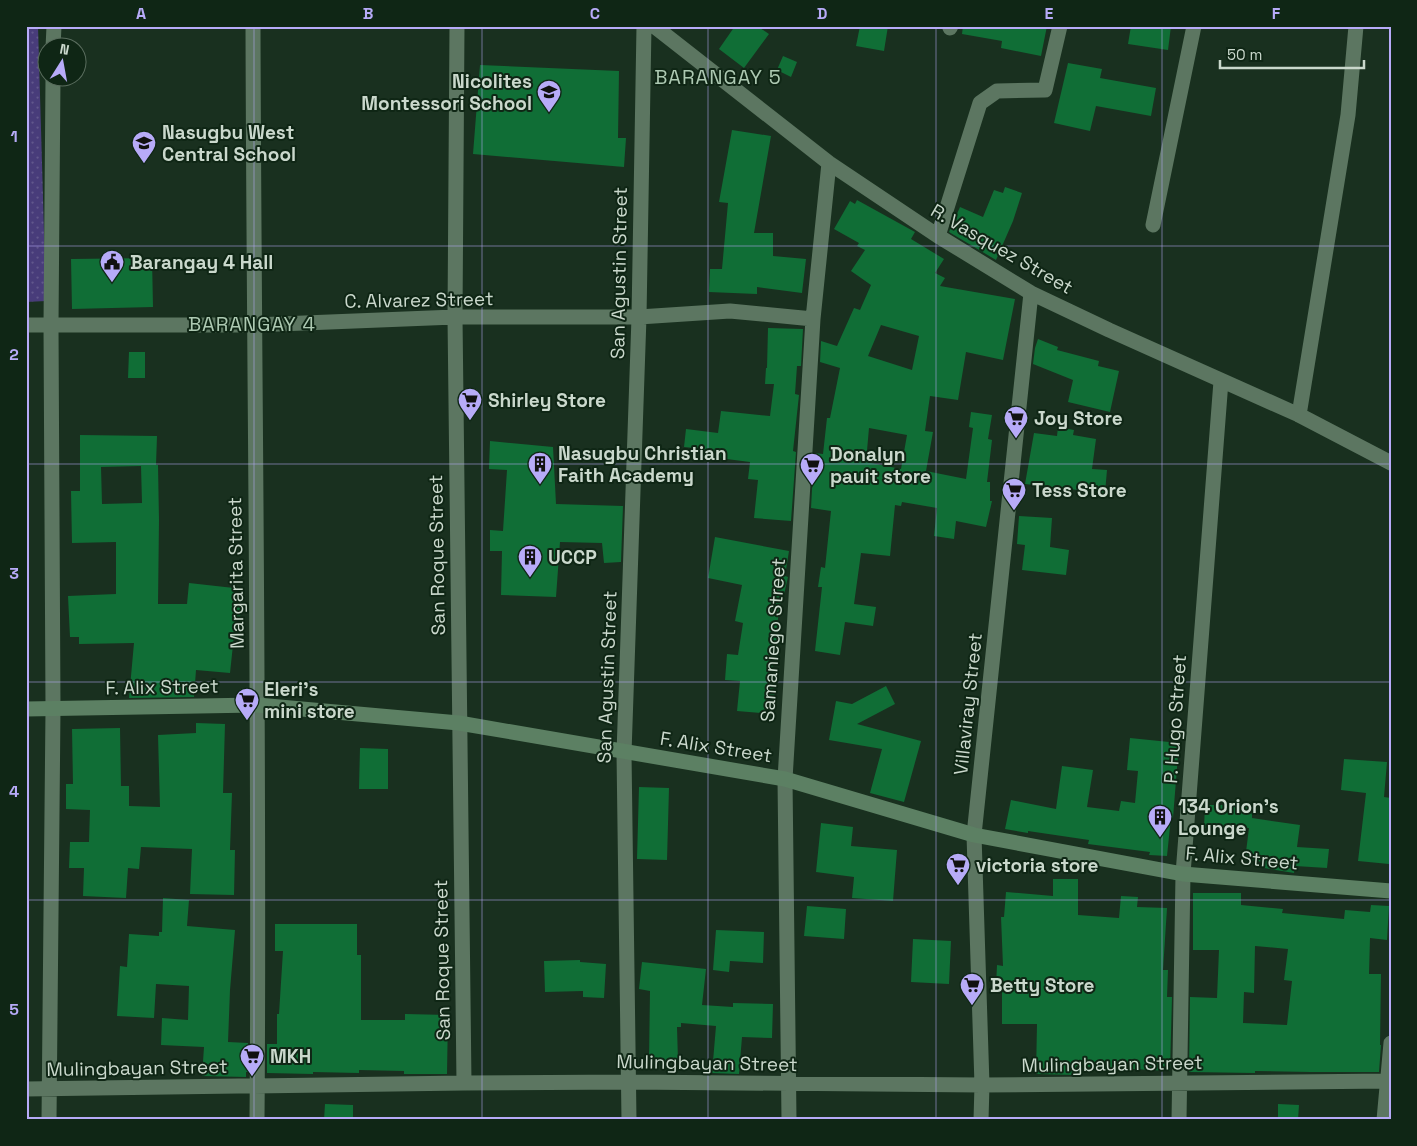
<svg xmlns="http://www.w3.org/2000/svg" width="1417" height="1146" font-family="'Space Grotesk',sans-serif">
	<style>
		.grass { fill: url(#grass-dots) }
		.building { fill: #106e36; fill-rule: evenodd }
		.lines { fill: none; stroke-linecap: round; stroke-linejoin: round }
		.street { stroke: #5c7661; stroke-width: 15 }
		.secondary { stroke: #5c8063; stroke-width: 15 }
		.grid { fill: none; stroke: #b7abf8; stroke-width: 1; stroke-opacity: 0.55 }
		.labels { text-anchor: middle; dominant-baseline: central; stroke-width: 4; stroke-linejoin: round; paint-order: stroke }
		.poi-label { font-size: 19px; font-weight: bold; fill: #cad8cc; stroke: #0f2615; text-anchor: start }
		.street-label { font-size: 19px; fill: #cad8cc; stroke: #0f2615 }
		.neighbourhood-label { font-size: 20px; letter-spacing: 1px; fill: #adc9b2; stroke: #0f2615 }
		.neatline { fill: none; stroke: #b7abf8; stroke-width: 2 }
		.grid-label { font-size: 16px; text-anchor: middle; font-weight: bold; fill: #b7abf8 }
	</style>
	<defs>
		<pattern id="grass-dots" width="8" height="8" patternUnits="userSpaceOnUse" patternTransform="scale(1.25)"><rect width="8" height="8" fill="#483c7a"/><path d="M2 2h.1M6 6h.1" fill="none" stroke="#61578c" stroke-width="1.8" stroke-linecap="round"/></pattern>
	</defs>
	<rect width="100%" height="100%" fill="#19301f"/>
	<!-- grass -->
	<path class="grass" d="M26,26H38L46,301L26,302Z"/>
	<!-- building -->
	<path class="building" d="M735,26H757L769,34L744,68L719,49Z
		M860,26H888L884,51L856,46Z
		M963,26H1047L1041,56L1001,48L1002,41L962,34Z
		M1131,26H1171L1168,50L1128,44Z
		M783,56L797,62L791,77L777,70Z
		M1068,63L1102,69L1100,78L1156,88L1151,116L1096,106L1090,131L1054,123Z
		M480,65L619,71L618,138H626L624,167L473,154Z
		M732,130L771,136L754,233H773V256L806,259L802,293L757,287V294L709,292L710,269H722L728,203L719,202Z
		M1005,187L1022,193L1013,221L996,260L949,232L960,207L983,217L994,190L1003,193Z
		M857,200L915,232L911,239L944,259L935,273L945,278L940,286L1015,299L1003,360L966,352L958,400L930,396L925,431L933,432L926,471L966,479L973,428L969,427L971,412L992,415L988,439L992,440L987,482H990V501H992L986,527L956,521L954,539L934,536L937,508L902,502L901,506L895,505L890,556L861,553L854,604L876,607L873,626L845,622L840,655L815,651L822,587H818L821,567L825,568L831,511L811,508L814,453L823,454L827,418H830L840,368L820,362L821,341L837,346L854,308L860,310L871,285L851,271L865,250L857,246L859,243L834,229L850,201L855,204ZM881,325L919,336L912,370L868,356ZM869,428L907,435L901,469L866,462Z
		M152,258L153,307L72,309L71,259Z
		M768,328L803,329L801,366H797L795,394L799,395L793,451L796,452L791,521L754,518L758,480L748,479L750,462L703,456L704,449L684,447L686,429L718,433L721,411L770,416L774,384H765L766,368H767Z
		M1038,339L1058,347L1057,350L1099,361L1098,366L1119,371L1110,412L1068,402L1073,380L1033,364L1035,348Z
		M129,352H145V378H128Z
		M1058,427L1074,430L1073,435L1096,439L1092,469L1107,470L1105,493L1025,484L1034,433L1057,436Z
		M80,435L157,436L156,465H158L159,520L158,604H187L189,583L243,589L240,618L236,617L230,673L196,670L194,697L129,698L134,643L79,644V637H70L68,596L116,594V542L72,543L71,491H80ZM141,466L142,503L102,504L101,467Z
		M490,441L553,447L556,504L623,506L621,562L604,563L602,543L560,542L556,597L501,595L502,551H490V530L503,531L507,470L489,469Z
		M1019,516L1052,518L1050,547L1069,550L1066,575L1022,570L1025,545L1017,544Z
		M715,537L789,551L785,576L788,577L783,599H781L776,632H779L776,656H773L771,688L775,689L773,714L737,711L740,681L725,680L727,654L738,655L743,623L735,621L742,585L708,578Z
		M886,686L895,704L857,724L921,741L904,802L870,793L882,749L829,740L836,701L852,704Z
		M196,723L225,724L223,793H232L230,850H235L234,895L190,894L192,849L141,847L139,869L128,868L126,898L83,896L84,868H69L70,842H89L90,810L66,809V784H73L72,729L120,728L121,786H129V806L160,807L158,735L196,733Z
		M1130,738L1179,743L1173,818L1171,817L1167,856L1149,855L1150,852L1088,844L1089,840L1028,831V833L1005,829L1011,800L1056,809L1062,766L1093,770L1087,807L1119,811L1121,801L1135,803L1138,771L1127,770Z
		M360,748L388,749V789H359Z
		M1344,759L1387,762L1384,797L1391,798L1389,864L1358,861L1366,793L1341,790Z
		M639,787L669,788L667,860L637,859Z
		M1205,805H1252V818L1300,825L1297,847L1329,849L1327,868L1295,866L1294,873L1264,868L1265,862L1245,860L1249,828H1204Z
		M821,823L853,827L851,846L897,850L893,901L852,898L854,877L816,872Z
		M1053,879H1078V915L1119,918L1121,896L1138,897L1137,907L1167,908L1163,970H1168L1167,997H1172L1170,1071L1076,1066V1075L1036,1074L1037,1024H1002V987H996L997,965L1003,966L1001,917H1004L1006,892L1053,896Z
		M1193,893H1241V905L1283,909L1282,913L1344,919L1345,910L1370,912L1371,905L1389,906L1387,940L1370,938L1369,974H1381L1380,1045H1381L1379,1072H1311L1255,1071V1073L1189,1072L1190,997L1217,998L1219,950H1193ZM1255,946L1288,949L1284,980L1292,981L1287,1025L1243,1023L1244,992L1254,993Z
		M163,898L189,900L187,926L235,930L230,990L228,1042L248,1043V1072H246V1077L202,1076L204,1047L161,1045L162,1018L188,1020L189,986L156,984L154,1018L117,1016L120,966L127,967L129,934L159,936V932H162Z
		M807,906L846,909L844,939L804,936Z
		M275,924H357V955H361V1020H405V1014L448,1015L447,1074H404V1071L359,1070V1073L313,1072V1074L267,1073V1044H277V1014H279L283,951H275Z
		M716,930L764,932L763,963L730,961L729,972L713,970Z
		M913,939L951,941L949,984L911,982Z
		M580,960V962L606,964L604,998L583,997V991L545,992L544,961Z
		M642,962L706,969L702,1005L733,1007V1003L773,1004L772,1038L742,1037L739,1074L712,1073L716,1026L681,1023V1027H677L678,1061H649L650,991L639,989Z
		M325,1104L353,1105V1120H324Z
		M1278,1104L1299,1105L1298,1120H1278Z"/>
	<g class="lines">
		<!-- street -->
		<path class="street" d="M253,26C254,391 260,755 257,1120
			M457,26L455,317L464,1083
			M654,26L829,163L938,236L1031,293L1109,330L1299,415L1391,463
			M950,28L951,26
			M53,48L54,26
			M1153,225L1194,26
			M938,236L980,103L997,91L1045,90L1060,26
			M26,325H253L455,317H639L730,311L813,319
			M1299,415L1348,115L1356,26
			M26,1089L464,1083L630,1082L982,1085L1388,1081
			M49,1120L53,709L51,325L53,78
			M629,1120L624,753L639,317L644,26
			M789,1120L785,779L813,319L829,163
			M981,1120L982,1085L974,835L1031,293
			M1179,1120L1183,874L1221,381
			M1384,1120L1391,1043"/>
		<!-- secondary -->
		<path class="secondary" d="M26,709L257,705L459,723L785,779L974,835L1183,874L1391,891"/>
	</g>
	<!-- grid -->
	<path class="grid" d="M254,26V1120M482,26V1120M708,26V1120M936,26V1120M1162,26V1120M26,246H1391M26,464H1391M26,682H1391M26,900H1391"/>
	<!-- icons -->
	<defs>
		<symbol id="school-pin" viewBox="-11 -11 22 30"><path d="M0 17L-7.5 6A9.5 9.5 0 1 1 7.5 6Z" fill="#b7abf8" stroke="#0f2615"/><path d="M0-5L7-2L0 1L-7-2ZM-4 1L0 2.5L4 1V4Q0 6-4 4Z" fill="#111"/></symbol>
		<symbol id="civic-pin" viewBox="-11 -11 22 30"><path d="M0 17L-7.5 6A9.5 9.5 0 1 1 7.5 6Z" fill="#b7abf8" stroke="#0f2615"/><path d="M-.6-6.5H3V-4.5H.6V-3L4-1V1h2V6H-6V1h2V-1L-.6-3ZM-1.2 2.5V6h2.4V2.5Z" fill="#111"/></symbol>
		<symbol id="supermarket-pin" viewBox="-11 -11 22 30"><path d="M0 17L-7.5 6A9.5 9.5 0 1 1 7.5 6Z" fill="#b7abf8" stroke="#0f2615"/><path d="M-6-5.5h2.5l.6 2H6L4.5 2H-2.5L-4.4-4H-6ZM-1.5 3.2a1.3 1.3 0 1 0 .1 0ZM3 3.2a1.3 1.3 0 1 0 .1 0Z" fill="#111"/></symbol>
		<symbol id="building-pin" viewBox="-11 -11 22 30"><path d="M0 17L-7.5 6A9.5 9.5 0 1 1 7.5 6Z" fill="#b7abf8" stroke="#0f2615"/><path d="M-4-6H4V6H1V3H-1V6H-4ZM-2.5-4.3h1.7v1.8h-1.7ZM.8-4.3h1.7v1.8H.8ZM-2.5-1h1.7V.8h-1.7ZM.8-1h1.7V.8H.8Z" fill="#111"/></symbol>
	</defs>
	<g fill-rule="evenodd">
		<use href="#school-pin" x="535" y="78" width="28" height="38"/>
		<use href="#school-pin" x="130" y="129" width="28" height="38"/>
		<use href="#civic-pin" x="98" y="248" width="28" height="38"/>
		<use href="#supermarket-pin" x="456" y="386" width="28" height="38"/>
		<use href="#supermarket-pin" x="1002" y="404" width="28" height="38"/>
		<use href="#building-pin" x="526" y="450" width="28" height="38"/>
		<use href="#supermarket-pin" x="798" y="451" width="28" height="38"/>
		<use href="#supermarket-pin" x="1000" y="476" width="28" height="38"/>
		<use href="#building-pin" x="516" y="543" width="28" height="38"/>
		<use href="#supermarket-pin" x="233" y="686" width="28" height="38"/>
		<use href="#building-pin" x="1146" y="803" width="28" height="38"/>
		<use href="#supermarket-pin" x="944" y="851" width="28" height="38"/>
		<use href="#supermarket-pin" x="958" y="971" width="28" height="38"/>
		<use href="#supermarket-pin" x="238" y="1042" width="28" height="38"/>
	</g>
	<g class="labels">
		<!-- poi labels -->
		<g class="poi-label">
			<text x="532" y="81" text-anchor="end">Nicolites<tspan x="532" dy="22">Montessori School</tspan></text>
			<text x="162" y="132">Nasugbu West<tspan x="162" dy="22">Central School</tspan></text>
			<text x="130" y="262">Barangay 4 Hall</text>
			<text x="488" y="400">Shirley Store</text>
			<text x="1034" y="418">Joy Store</text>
			<text x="558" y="453">Nasugbu Christian<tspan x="558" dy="22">Faith Academy</tspan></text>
			<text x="830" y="454">Donalyn<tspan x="830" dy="22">pauit store</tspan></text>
			<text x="1032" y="490">Tess Store</text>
			<text x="548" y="557">UCCP</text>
			<text x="264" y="689">Eleri's<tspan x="264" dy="22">mini store</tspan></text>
			<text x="1178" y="806">134 Orion's<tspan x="1178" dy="22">Lounge</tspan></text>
			<text x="976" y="865">victoria store</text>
			<text x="990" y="985">Betty Store</text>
			<text x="270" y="1056">MKH</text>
		</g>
		<!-- street labels -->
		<g class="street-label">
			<text transform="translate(1002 249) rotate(30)">R. Vasquez Street</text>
			<text transform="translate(619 273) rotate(-89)">San Agustin Street</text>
			<text transform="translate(419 300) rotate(-1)">C. Alvarez Street</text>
			<text transform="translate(437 555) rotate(-91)">San Roque Street</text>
			<text transform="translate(236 573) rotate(-91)">Margarita Street</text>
			<text transform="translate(773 640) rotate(-86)">Samaniego Street</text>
			<text transform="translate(607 677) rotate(-88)">San Agustin Street</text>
			<text transform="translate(162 687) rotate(-1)">F. Alix Street</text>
			<text transform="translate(968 704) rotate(-84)">Villaviray Street</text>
			<text transform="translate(1175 719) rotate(-86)">P. Hugo Street</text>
			<text transform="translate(716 747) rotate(9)">F. Alix Street</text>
			<text transform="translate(1242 858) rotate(5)">F. Alix Street</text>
			<text transform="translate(442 960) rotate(-91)">San Roque Street</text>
			<text transform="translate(707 1063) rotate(1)">Mulingbayan Street</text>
			<text transform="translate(1112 1064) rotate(-1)">Mulingbayan Street</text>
			<text transform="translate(137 1068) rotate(-1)">Mulingbayan Street</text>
		</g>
		<!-- neighbourhood labels -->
		<g class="neighbourhood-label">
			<text x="718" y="77">BARANGAY 5</text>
			<text x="252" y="324">BARANGAY 4</text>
		</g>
	</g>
	<!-- border -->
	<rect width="1417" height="1146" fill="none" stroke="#0f2615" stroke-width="55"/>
	<!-- north arrow -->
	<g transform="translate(62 62) rotate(11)"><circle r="24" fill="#0f2615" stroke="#5a6d5e"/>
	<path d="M0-4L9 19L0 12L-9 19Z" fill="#b7abf8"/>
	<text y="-8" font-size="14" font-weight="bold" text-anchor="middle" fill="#cad8cc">N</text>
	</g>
	<!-- scale -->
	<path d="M1220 60v8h144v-8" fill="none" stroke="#cad8cc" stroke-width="2.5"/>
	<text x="1227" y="60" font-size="15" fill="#cad8cc" stroke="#0f2615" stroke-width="4" paint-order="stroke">50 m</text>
	<rect x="28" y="28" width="1362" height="1090" class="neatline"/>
	<g class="grid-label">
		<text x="141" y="19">A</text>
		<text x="368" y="19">B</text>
		<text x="595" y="19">C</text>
		<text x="822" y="19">D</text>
		<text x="1049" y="19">E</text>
		<text x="1276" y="19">F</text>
		<text x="14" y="142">1</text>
		<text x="14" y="360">2</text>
		<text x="14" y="579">3</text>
		<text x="14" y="797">4</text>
		<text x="14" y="1015">5</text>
	</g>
</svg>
